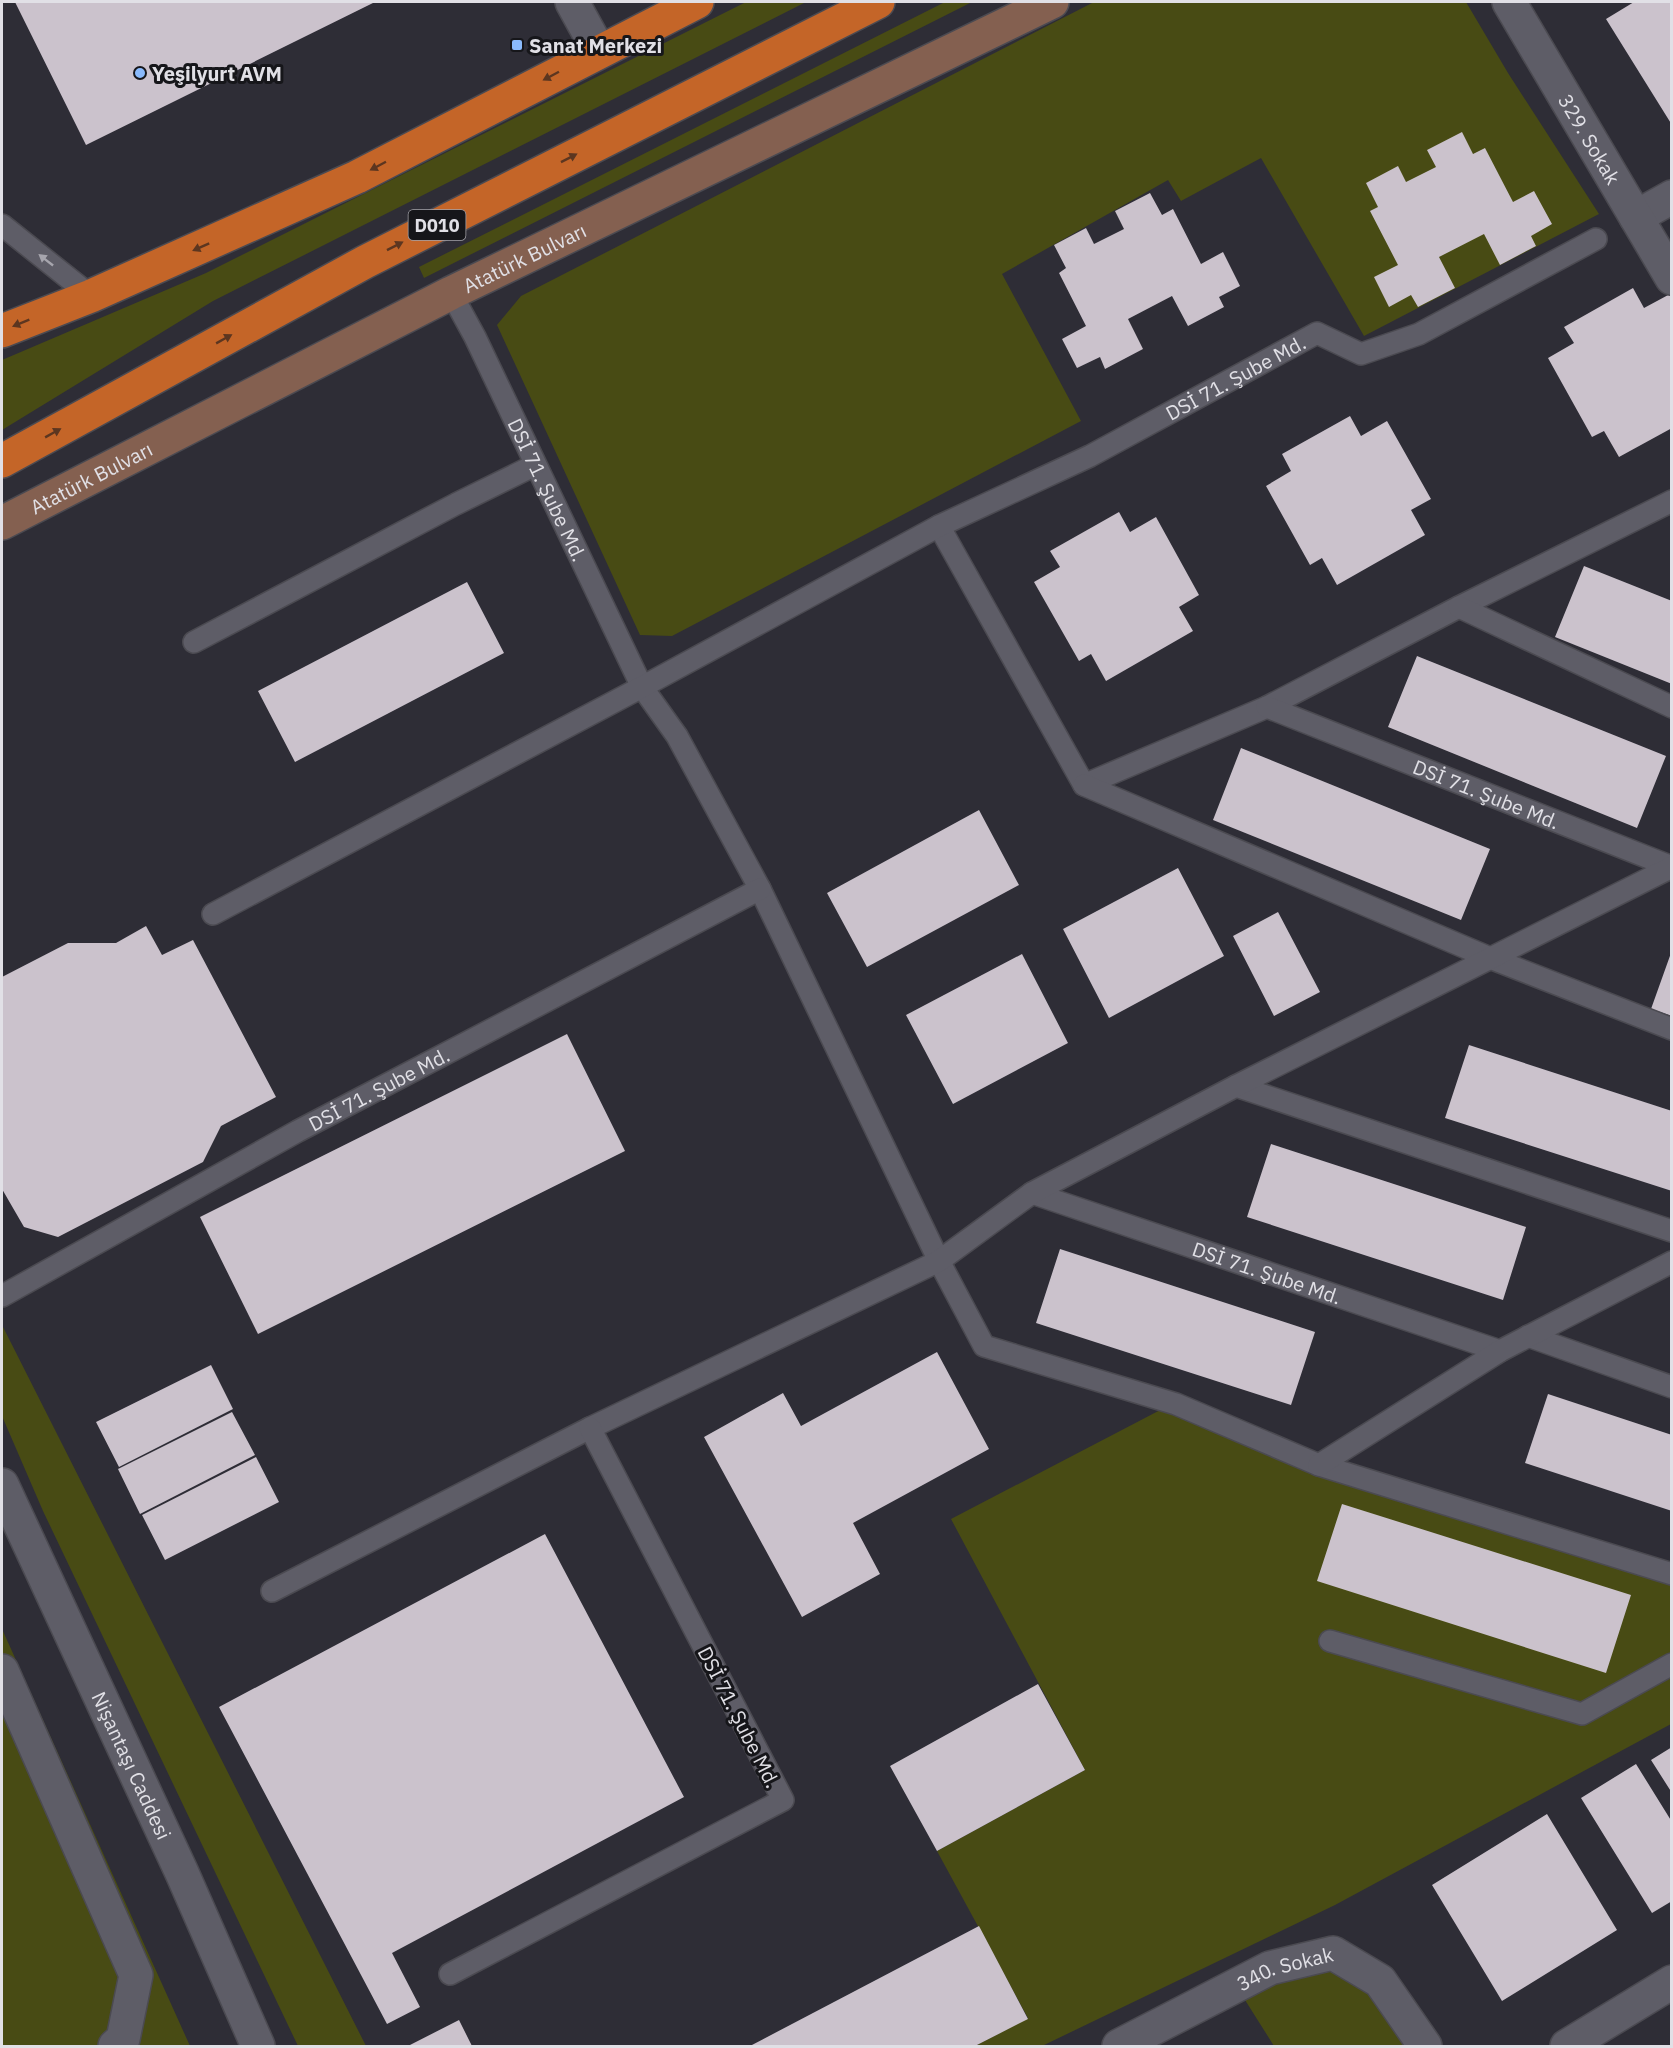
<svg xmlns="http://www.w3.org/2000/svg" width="1673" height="2048" font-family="'IBM Plex Sans',sans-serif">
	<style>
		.green { fill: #484b14 }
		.building { fill: #cbc2cc }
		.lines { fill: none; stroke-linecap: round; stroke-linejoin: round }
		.service-casing { stroke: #4b4a51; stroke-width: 24 }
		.minor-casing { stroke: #4b4a51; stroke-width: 36 }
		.tertiary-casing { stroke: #4b4a51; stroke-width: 36 }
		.secondary-casing { stroke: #4b4a51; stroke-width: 36 }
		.trunk-casing { stroke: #4b4a51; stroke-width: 36 }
		.service { stroke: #5e5d67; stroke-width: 21 }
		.minor { stroke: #5e5d67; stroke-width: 33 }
		.tertiary { stroke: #5e5d67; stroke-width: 33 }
		.secondary { stroke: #846050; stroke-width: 33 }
		.trunk { stroke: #c46528; stroke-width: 33 }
		.oneway { fill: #5c3620 }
		.oneway2 { fill: #a6a5ad }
		.poi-dot { fill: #8abafc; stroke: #16161a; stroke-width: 2 }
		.labels { text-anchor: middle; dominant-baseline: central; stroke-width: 6; stroke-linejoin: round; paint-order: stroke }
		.shield { fill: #16161a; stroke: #a4a3a9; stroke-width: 1.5 }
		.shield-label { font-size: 18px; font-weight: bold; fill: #e1e0e6 }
		.poi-label { font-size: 20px; font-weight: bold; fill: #e1e0e6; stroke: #16161a; text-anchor: start }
		.street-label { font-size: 20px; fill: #e1e0e6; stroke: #16161a }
	</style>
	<rect width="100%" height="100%" fill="#2e2d36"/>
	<!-- green -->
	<path class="green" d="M746,2H806L213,301L2,430V360L206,273Z
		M945,2H972L424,278L419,267Z
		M1094,2H1466L1508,73L1599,214L1364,336L1261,158L1181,201L1168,180L1002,274L1081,421L672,636L640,635L497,325L521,296Z
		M2,1325L366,2046H298L43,1511L2,1416Z
		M1166,1407L1671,1572V1724L1335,1905L1042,2046H975L1028,2018L937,1851L1085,1770L951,1519Z
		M2,1629L190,2046H2Z
		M1322,1961L1351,1968L1406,2046H1274L1245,2000Z"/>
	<!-- building -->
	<path class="building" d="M15,2H375L86,145Z
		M1634,2H1672V125L1606,19Z
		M1462,132L1473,154L1485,148L1513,202L1534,191L1552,224L1531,236L1536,246L1500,265L1484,234L1439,257L1455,288L1418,307L1411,295L1389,307L1374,277L1398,265L1370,211L1378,207L1366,183L1398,166L1406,182L1436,167L1427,150Z
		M1150,193L1162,215L1173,209L1201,264L1223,252L1240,286L1219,297L1224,307L1188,326L1172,296L1128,319L1143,349L1105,369L1100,357L1077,368L1062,339L1086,326L1059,273L1066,268L1054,245L1086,228L1094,244L1124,229L1115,211Z
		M1633,288L1644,308L1670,294L1672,297V428L1619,457L1604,431L1592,437L1548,358L1574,343L1564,327Z
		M1350,416L1361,436L1387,421L1431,499L1411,510L1425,535L1337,585L1322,558L1310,565L1266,486L1291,471L1282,454Z
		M1119,512L1130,532L1156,517L1199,595L1179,607L1193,631L1106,681L1091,654L1079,661L1034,582L1060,567L1050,551Z
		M1584,566L1672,601V684L1555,637Z
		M467,582L504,653L295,762L258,691Z
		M1417,656L1666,756L1637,828L1388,727Z
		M1241,748L1490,849L1461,920L1213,820Z
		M979,810L1019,885L867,967L827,893Z
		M1178,868L1224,956L1109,1018L1063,929Z
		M1278,912L1320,992L1274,1016L1233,936Z
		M146,926L162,955L193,940L276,1097L221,1126L203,1162L58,1237L24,1227L2,1189V977L68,943H116Z
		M1671,953H1672V1016L1651,1009Z
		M1022,954L1068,1043L953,1104L906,1015Z
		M567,1034L625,1151L258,1334L200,1217Z
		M1469,1045L1672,1111V1191L1445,1118Z
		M1271,1144L1526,1227L1503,1300L1247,1217Z
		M1060,1249L1315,1332L1291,1405L1036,1323Z
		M937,1352L989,1449L853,1523L880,1574L802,1617L704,1437L783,1393L801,1426Z
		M211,1365L233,1409L119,1467L96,1422Z
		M1548,1394L1672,1435V1511L1525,1463Z
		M232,1412L255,1455L140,1514L118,1469Z
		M256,1457L279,1502L165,1560L142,1515Z
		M1342,1504L1631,1595L1606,1673L1317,1581Z
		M545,1534L684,1797L392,1953L420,2007L387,2024L219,1707Z
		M1038,1684L1085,1770L937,1851L890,1766Z
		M1672,1747V1793L1651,1760Z
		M1636,1764L1672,1822V1901L1652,1913L1581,1798Z
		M1547,1814L1617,1930L1502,2001L1432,1885Z
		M979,1926L1028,2019L975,2046H750Z
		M459,2020L472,2046H408Z"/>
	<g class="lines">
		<defs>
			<g id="service">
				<path d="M2,225L91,296"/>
				<path id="s1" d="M451,293L475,337L642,687L677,736L760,889L939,1261L984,1346L1176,1404L1319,1465L1672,1574"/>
				<path d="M939,526L1084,785L1267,707L1459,607L1672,501"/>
				<path d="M1459,607L1672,707"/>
				<path d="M194,642L456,504L535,465"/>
				<path id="s2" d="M1267,707L1672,867"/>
				<path d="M1084,785L1490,958L1672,1029"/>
				<path id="s3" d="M213,914L642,687L939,526L1090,456L1317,333L1361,354L1419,334L1596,239"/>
				<path d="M1236,1086L1672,1231"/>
				<path id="s4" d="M1032,1193L1500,1351"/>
				<path id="s5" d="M2,1296L298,1131L760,889"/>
				<path d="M1528,1336L1672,1387"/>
				<path d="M1319,1465L1500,1351L1672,1262"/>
				<path d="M272,1591L590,1428L939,1261L1032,1193L1236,1086L1672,867"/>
				<path d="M1330,1641L1582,1714L1672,1664"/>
				<path d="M450,1974L783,1800L590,1428"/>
			</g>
			<g id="minor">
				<path d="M572,2L599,51"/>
				<path d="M1636,217L1672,197"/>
				<path d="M2,1671L136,1975L123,2039L115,2046"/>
				<path id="s6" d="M1119,2046L1270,1968L1333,1953L1380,1981L1425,2046"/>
				<path d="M1567,2046L1672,1982"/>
			</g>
			<g id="tertiary">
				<path id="s7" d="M1509,2L1672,278"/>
				<path id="s8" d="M2,1485L182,1873L258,2046"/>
			</g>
			<g id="secondary">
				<path id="s9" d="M2,523L451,293L1052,2"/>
			</g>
			<path id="trunk" d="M2,331L91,296L357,177L697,2
				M2,461L365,262L878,2"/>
		</defs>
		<!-- service casing -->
		<use href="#service" class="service-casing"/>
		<!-- minor casing -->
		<use href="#minor" class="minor-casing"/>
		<!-- tertiary casing -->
		<use href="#tertiary" class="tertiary-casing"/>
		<!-- secondary casing -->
		<use href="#secondary" class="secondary-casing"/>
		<!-- trunk casing -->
		<use href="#trunk" class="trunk-casing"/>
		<!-- service -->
		<use href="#service" class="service"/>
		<!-- minor -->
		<use href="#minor" class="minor"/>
		<!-- tertiary -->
		<use href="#tertiary" class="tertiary"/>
		<!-- secondary -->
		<use href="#secondary" class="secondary"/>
		<!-- trunk -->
		<use href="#trunk" class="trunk"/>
	</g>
	<!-- one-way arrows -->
	<defs><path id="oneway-solid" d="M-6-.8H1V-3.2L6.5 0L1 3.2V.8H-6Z" transform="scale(1.5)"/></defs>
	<g class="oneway">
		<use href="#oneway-solid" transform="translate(551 76) rotate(152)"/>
		<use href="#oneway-solid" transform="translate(569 158) rotate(-27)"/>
		<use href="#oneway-solid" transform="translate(378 166) rotate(152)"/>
		<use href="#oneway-solid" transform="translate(395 246) rotate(-27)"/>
		<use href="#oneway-solid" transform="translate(201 247) rotate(156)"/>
		<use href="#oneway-solid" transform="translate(21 323) rotate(158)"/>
		<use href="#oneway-solid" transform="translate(224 339) rotate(-29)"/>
		<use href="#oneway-solid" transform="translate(53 433) rotate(-29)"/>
	</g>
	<use class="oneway2" href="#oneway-solid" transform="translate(46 260) rotate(-142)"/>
	<!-- markers -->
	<g class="poi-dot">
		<rect x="511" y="39" width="12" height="12" rx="3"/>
		<circle cx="140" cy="73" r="6"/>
	</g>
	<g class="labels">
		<!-- shield labels -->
		<rect class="shield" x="408.5" y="210" width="57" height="30" rx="4.5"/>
		<g class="shield-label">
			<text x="437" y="225">D010</text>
		</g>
		<!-- poi labels -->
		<g class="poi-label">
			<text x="529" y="45">Sanat Merkezi</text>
			<text x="152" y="73">Yeşilyurt AVM</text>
		</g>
		<!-- street labels -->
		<g class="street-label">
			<text stroke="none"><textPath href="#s7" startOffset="159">329. Sokak</textPath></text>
			<text stroke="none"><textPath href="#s9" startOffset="586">Atatürk Bulvarı</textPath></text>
			<text stroke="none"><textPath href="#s3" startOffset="1155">DSİ 71. Şube Md.</textPath></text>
			<text stroke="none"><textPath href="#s9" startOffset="100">Atatürk Bulvarı</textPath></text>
			<text stroke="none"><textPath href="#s1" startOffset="219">DSİ 71. Şube Md.</textPath></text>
			<text stroke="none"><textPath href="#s2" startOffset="236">DSİ 71. Şube Md.</textPath></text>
			<text stroke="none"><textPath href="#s5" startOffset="430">DSİ 71. Şube Md.</textPath></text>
			<text stroke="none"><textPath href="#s4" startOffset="248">DSİ 71. Şube Md.</textPath></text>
			<text transform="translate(739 1717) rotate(63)">DSİ 71. Şube Md.</text>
			<text stroke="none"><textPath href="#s8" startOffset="309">Nişantaşı Caddesi</textPath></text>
			<text stroke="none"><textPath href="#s6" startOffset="184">340. Sokak</textPath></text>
		</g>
	</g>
	<!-- border -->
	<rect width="1673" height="2048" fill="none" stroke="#e1e0e6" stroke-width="6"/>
</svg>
